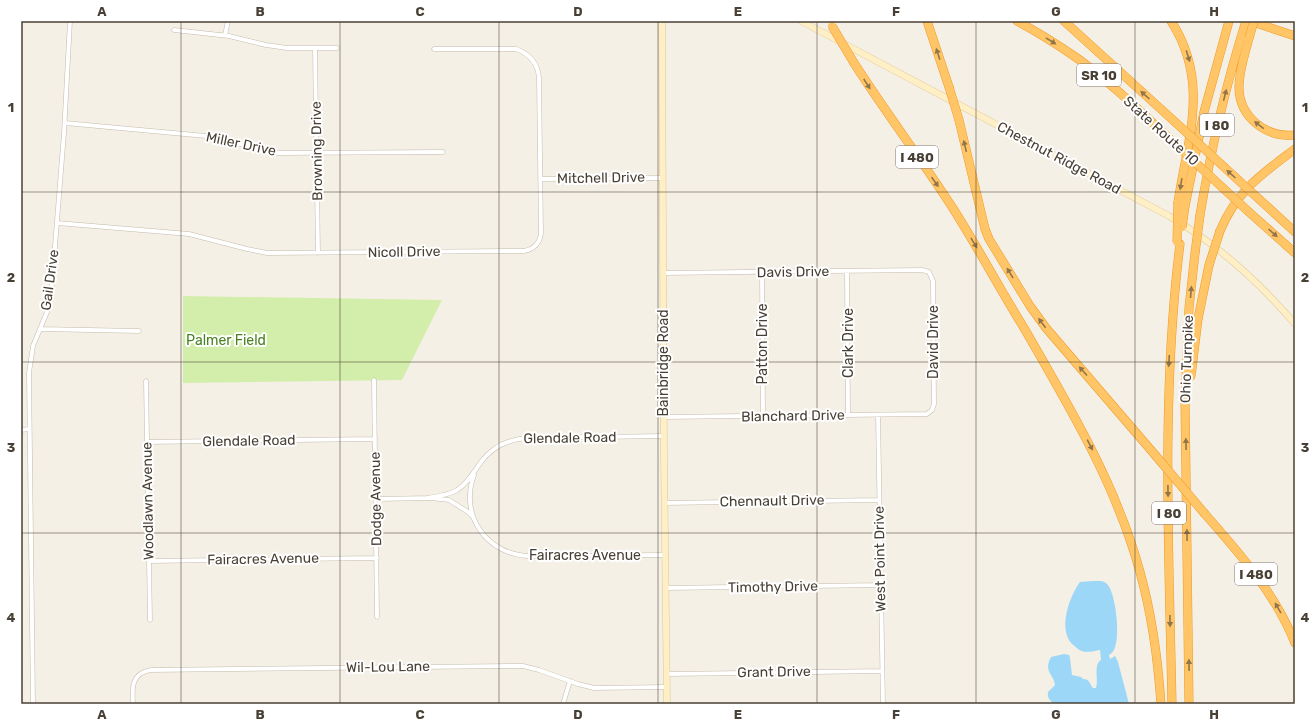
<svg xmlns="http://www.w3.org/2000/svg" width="1316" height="725" font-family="Rubik,sans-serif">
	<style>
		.green { fill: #d3eeaa }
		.water { fill: #9cd7f8 }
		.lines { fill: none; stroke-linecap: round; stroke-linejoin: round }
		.street-casing { stroke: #c5baab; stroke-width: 5 }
		.secondary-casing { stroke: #dec693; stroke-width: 7 }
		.highway-casing { stroke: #ef9b26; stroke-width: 9 }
		.street { stroke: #fff; stroke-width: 4 }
		.secondary { stroke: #ffefc6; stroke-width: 6 }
		.highway { stroke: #ffc567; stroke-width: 8 }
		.highway-bridge-casing { stroke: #ef9b26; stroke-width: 9; stroke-linecap: butt }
		.highway-bridge { stroke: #ffc567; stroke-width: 8 }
		.oneway { fill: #927549 }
		.grid { fill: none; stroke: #494035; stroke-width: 1; stroke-opacity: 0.55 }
		.labels { text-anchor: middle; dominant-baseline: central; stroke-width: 4; stroke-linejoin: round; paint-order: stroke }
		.shield { fill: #fff; stroke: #807972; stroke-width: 1 }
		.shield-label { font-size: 13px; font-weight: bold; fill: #494035 }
		.street-label { font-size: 14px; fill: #494035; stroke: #fff }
		.park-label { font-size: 14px; fill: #4a8221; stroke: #fff }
		.neatline { fill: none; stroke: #494035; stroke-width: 1.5 }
		.grid-label { font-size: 13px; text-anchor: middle; font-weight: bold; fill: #494035 }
	</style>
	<rect width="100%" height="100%" fill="#f5f0e6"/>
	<!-- green -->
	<path class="green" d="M183,296L442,300L402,380L183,383Z"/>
	<!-- water -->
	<path class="water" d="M1092,581C1097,581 1104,580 1107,584C1116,593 1120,636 1115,647C1114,651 1112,653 1109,655L1110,659L1115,656L1118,662L1129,704H1054C1050,700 1047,698 1048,692L1055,685C1054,674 1043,672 1051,657L1064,654L1069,655L1070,658L1072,675L1081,677L1083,679C1090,679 1089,683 1093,688H1096C1099,679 1093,665 1101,660L1100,650C1094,651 1088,653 1082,651C1078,650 1075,646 1072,644C1058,629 1069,597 1080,582Z"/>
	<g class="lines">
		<defs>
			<path id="street" d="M174,30L229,36L266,45L287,48H337
				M225,35L228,21
				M315,49L318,253
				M65,123L206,136L278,153L443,152
				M541,179L662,178
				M57,223L189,234L247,249L267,253L524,251C534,249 540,243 541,233L539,78C538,64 530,54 516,49H434
				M847,271L848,415
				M762,272L763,416
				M663,273L922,270L929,272L933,281L934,404L932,410L927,414L664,417
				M40,329L139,331
				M374,380L377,617
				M146,381L150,620
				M878,415L883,704
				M21,430L29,429
				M147,442L375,439
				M474,475C459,516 487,555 530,556L665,555
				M427,498C434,497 451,494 457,490C467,484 474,472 481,462C492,447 509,439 528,438L664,436
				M376,499L431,498L449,500L468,512L472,516
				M664,503L879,500
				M149,561L377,558
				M665,588L881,585
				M667,674L882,671
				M33,704L29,373L33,346L47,312L51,296L64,133L70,21
				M133,704C132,688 131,673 151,670L511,666H523L539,670L578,684L594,688L667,687
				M563,704L570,681"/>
			<path id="secondary" d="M662,21L664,457L667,704
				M801,21L1169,216C1217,244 1259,282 1295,324"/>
			<path id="highway" d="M927,21L949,87
				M1017,21C1037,32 1058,45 1077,58C1111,83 1141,112 1172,141
				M1064,21L1174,121
				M1171,21C1210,81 1188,138 1178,202
				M1250,21L1295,36
				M1249,38C1245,54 1239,70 1239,87C1239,117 1266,138 1295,135
				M854,63C886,113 922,160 954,210C978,248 1000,289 1024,328C1069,406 1116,484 1140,572C1152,615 1158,660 1161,704
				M959,120L985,229L989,239L1030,306L1046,328L1150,449
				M1260,200L1295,232
				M1185,206L1204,112L1229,21
				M1250,213L1295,253
				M1200,215C1211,149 1226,84 1246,21
				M1220,231C1237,190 1262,174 1295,149
				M1191,376L1198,319L1209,265
				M1205,514C1240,554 1275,593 1295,643
				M1172,704C1169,551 1161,396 1180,244
				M1189,704L1185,401L1189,308L1195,253"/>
		</defs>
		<!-- street casing -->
		<use href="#street" class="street-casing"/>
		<!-- secondary casing -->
		<use href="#secondary" class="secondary-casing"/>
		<!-- highway casing -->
		<use href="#highway" class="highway-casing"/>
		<!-- street -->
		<use href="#street" class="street"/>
		<!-- secondary -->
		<use href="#secondary" class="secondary"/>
		<!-- highway -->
		<use href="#highway" class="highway"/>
		<defs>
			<path id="highway-bridge" d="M832,26L854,63
				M1249,38L1254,21
				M949,87L959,120
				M1174,121L1260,200
				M1172,141L1250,213
				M1182,227L1185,206
				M1177,242L1178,202
				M1195,253L1200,215
				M1209,265L1220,231
				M1150,449L1205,514"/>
		</defs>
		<!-- highway-bridge casing -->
		<use href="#highway-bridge" class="highway-bridge-casing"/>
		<!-- highway-bridge -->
		<use href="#highway-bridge" class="highway-bridge"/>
	</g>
	<!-- one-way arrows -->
	<defs><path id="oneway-solid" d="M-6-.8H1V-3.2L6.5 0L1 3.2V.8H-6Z"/></defs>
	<g class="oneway">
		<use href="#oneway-solid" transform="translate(1051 41) rotate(32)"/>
		<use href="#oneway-solid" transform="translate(938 54) rotate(-108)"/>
		<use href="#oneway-solid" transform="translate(1188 56) rotate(73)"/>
		<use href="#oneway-solid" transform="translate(867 84) rotate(57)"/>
		<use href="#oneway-solid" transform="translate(1145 95) rotate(-138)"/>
		<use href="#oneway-solid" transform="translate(1225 95) rotate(-76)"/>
		<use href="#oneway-solid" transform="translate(1259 125) rotate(-142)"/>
		<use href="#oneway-solid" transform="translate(965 146) rotate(-103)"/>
		<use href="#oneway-solid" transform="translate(1231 174) rotate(-138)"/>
		<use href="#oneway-solid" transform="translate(935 182) rotate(55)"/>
		<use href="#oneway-solid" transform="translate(1181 184) rotate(99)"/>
		<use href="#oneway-solid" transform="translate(1273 233) rotate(42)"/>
		<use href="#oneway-solid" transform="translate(974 243) rotate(59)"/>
		<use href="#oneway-solid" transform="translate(1010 273) rotate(-121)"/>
		<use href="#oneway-solid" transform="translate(1191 292) rotate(-85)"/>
		<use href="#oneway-solid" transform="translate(1042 323) rotate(-127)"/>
		<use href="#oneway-solid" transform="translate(1169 361) rotate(93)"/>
		<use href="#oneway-solid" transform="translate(1083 371) rotate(-132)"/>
		<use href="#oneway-solid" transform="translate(1186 444) rotate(-91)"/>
		<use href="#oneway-solid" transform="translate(1090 445) rotate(62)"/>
		<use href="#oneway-solid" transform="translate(1168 491) rotate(89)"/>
		<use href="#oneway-solid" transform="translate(1187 535) rotate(-91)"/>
		<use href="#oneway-solid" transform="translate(1278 608) rotate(-120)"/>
		<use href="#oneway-solid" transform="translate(1170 621) rotate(89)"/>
		<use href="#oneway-solid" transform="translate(1189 665) rotate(-91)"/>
	</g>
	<!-- grid -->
	<path class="grid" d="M181,21V704M340,21V704M499,21V704M658,21V704M817,21V704M976,21V704M1135,21V704M21,192H1295M21,362H1295M21,533H1295"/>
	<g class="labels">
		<!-- shield labels -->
		<g class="shield">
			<rect x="1077" y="64" width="44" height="22" rx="3"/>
			<rect x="1200" y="114" width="34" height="22" rx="3"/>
			<rect x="896" y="146" width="42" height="22" rx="3"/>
			<rect x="1152" y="502" width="34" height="22" rx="3"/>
			<rect x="1235" y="563" width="42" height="22" rx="3"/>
		</g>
		<g class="shield-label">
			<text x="1099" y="75">SR 10</text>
			<text x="1217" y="125">I 80</text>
			<text x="917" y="157">I 480</text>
			<text x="1169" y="513">I 80</text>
			<text x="1256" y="574">I 480</text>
		</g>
		<!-- street labels -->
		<g class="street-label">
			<text transform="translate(1161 131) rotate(42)">State Route 10</text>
			<text transform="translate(241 144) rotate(12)">Miller Drive</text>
			<text transform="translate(317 151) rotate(-91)">Browning Drive</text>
			<text transform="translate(1059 158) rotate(28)">Chestnut Ridge Road</text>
			<text transform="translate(601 178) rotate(-1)">Mitchell Drive</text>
			<text transform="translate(404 252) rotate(-1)">Nicoll Drive</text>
			<text transform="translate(793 272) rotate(-1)">Davis Drive</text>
			<text transform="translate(50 280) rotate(-82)">Gail Drive</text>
			<text transform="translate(933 342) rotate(-90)">David Drive</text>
			<text transform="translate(848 343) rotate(-90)">Clark Drive</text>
			<text transform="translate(762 344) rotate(-90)">Patton Drive</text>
			<text transform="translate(1187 359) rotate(-88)">Ohio Turnpike</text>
			<text transform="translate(663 363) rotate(-90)">Bainbridge Road</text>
			<text transform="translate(793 416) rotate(-1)">Blanchard Drive</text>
			<text transform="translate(570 438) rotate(-1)">Glendale Road</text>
			<text transform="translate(249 441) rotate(-1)">Glendale Road</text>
			<text transform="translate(376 499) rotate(-91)">Dodge Avenue</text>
			<text transform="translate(148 501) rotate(-91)">Woodlawn Avenue</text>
			<text transform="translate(772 501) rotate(-1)">Chennault Drive</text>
			<text x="585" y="555">Fairacres Avenue</text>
			<text transform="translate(263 559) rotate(-1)">Fairacres Avenue</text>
			<text transform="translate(880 559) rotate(-91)">West Point Drive</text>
			<text transform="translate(773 587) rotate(-1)">Timothy Drive</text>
			<text transform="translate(388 667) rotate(-1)">Wil-Lou Lane</text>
			<text transform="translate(774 672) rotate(-1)">Grant Drive</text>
		</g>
		<!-- park labels -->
		<g class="park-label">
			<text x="226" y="340">Palmer Field</text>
		</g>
	</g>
	<!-- border -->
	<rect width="1316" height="725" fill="none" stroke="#ffffff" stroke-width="44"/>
	<rect x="22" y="22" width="1272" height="681" class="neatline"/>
	<g class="grid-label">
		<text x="102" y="16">A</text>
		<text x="260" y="16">B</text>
		<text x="420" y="16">C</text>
		<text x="578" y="16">D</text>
		<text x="738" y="16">E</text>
		<text x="896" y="16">F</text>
		<text x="1056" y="16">G</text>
		<text x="1214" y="16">H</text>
		<text x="11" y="112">1</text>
		<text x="1305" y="112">1</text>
		<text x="11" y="282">2</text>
		<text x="1305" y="282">2</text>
		<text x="11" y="452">3</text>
		<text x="1305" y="452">3</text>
		<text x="11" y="622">4</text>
		<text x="1305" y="622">4</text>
		<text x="102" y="719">A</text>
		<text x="260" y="719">B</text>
		<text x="420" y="719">C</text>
		<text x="578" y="719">D</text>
		<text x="738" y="719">E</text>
		<text x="896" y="719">F</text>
		<text x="1056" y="719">G</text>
		<text x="1214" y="719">H</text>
	</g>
</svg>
